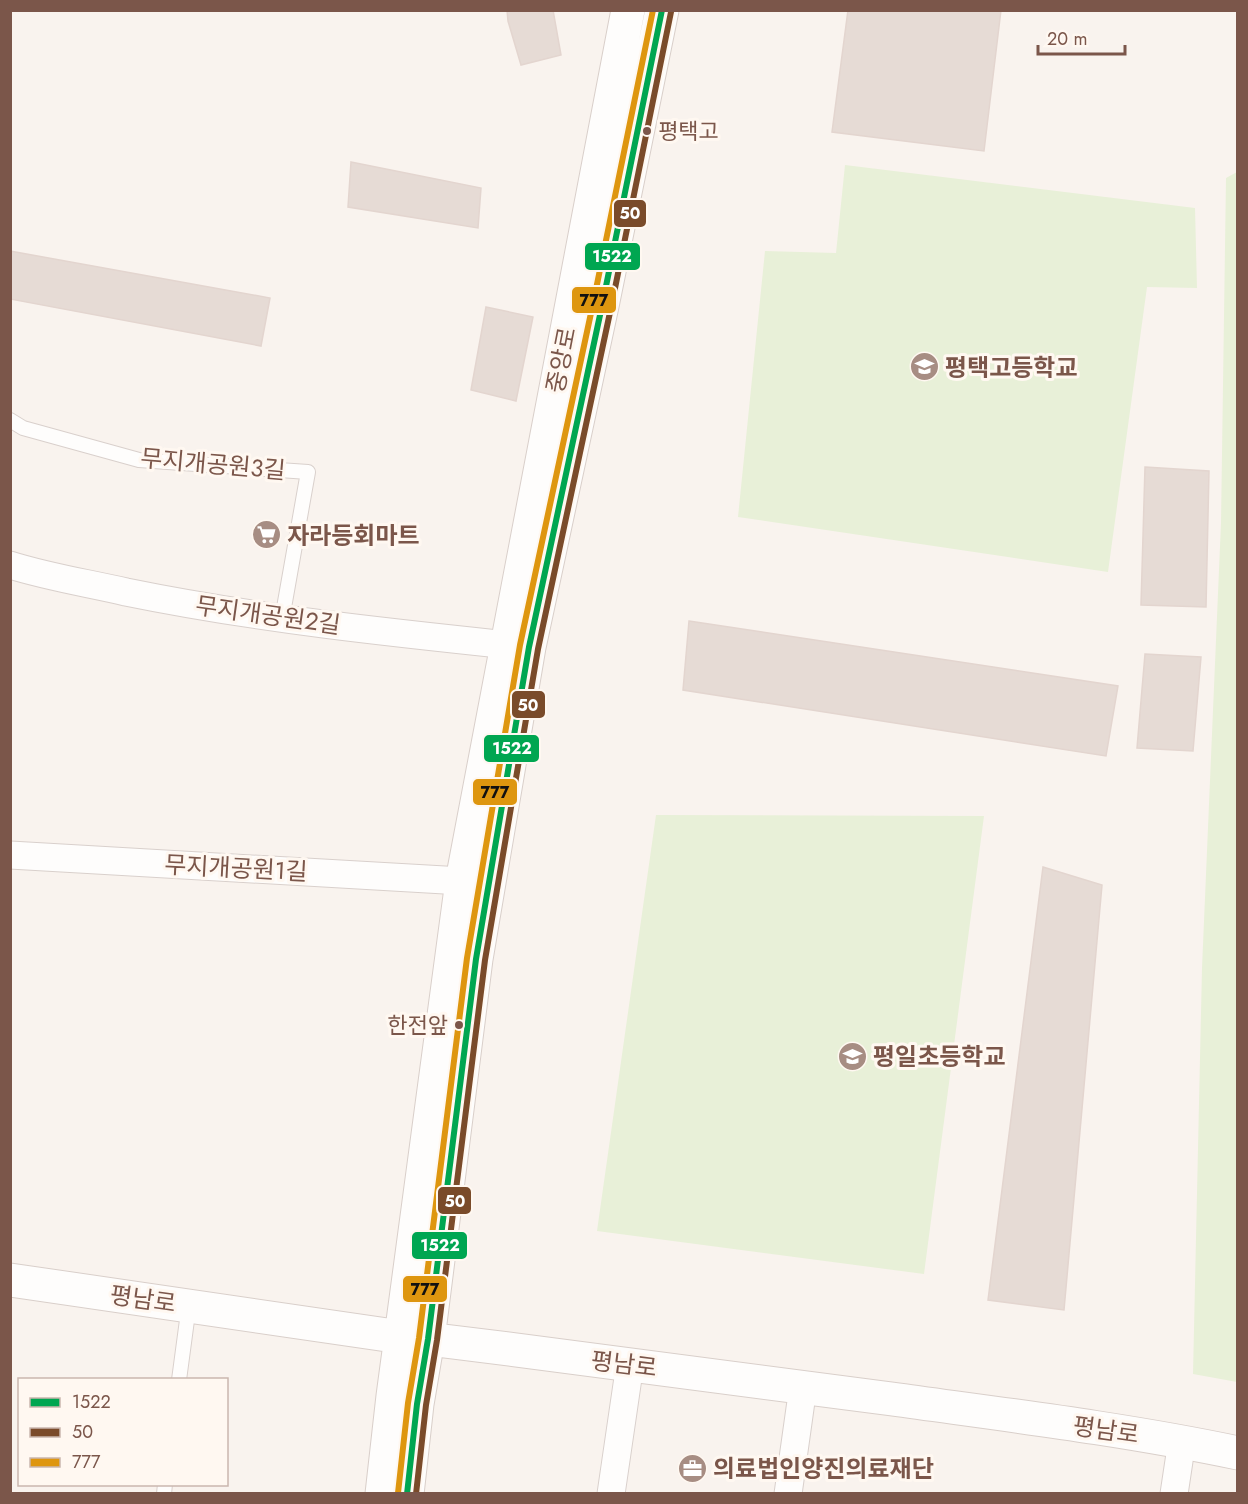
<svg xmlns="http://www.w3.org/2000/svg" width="1248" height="1504" font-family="Jost,'Noto Sans KR',sans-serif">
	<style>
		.green { fill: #e8f0d8 }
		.building { fill: #e6dbd5; stroke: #e3d5cf; stroke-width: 1.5 }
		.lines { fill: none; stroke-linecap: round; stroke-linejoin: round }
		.lane-casing { stroke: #d9d0cc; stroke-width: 16 }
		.street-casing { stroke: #d9d0cc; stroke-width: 29 }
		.secondary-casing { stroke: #d9cfca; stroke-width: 35 }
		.lane { stroke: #fefdfc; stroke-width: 14 }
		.street { stroke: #fefdfc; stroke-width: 27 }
		.secondary { stroke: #fefdfc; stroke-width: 33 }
		.bus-1-casing { stroke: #fff8f1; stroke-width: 10 }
		.bus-2-casing { stroke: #fff8f1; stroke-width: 10 }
		.bus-3-casing { stroke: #fff8f1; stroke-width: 10 }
		.bus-1 { stroke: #00a651; stroke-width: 6 }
		.bus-2 { stroke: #7a4b2a; stroke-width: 6 }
		.bus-3 { stroke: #de960f; stroke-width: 6 }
		.bus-dot { fill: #7b564a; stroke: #fff8f1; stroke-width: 2 }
		.labels { text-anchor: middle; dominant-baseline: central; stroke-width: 6; stroke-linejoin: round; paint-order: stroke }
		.bus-label { font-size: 22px; fill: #7b564a; stroke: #fff8f1; text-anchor: start }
		.street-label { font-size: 24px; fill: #7b564a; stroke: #fff8f1 }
		.poi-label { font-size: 24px; font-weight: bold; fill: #7b564a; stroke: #fff8f1; text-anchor: start }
		.line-badge { stroke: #fff8f1; stroke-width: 2 }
		.badge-label { font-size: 16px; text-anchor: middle; font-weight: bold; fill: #fff }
		.pale-badge-label { font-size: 16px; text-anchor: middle; font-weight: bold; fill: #111 }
	</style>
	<rect width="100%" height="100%" fill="#f9f3ee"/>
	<!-- green -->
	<path class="green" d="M845,165L1195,208L1197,288L1147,287L1108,572L738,517L765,251L836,253Z
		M1237,172V1382L1193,1374L1202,968L1221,523L1226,178Z
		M656,815L984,816L924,1274L597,1231Z"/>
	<!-- building -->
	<path class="building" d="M507,10H553L561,55L521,65L508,21Z
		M848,10H1001L984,151L832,132Z
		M351,162L481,188L478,228L348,207Z
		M10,251L270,298L261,346L10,299Z
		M486,307L533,317L516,401L471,390Z
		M1145,467L1209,471L1206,607L1141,605Z
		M689,621L1118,686L1106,756L683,690Z
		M1145,654L1201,657L1193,751L1137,748Z
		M1043,867L1102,885L1064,1310L988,1300Z"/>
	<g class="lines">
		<defs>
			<path id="lane" d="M10,420L23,428L139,460L308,472L282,619
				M179,1380L189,1305
				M164,1494L165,1484"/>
			<path id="street" d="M10,565C48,577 87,583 126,592C258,619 393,633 527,647
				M10,855L462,881
				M611,1494L630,1364
				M788,1494L803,1387
				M1174,1494L1182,1441"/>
			<path id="secondary" d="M10,1280L401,1337L428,1339C583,1358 738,1379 892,1399C1007,1415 1124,1429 1238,1453
				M382,1494L393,1396L462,881L628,10
				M407,1494L417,1404L428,1339L476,959L529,647L603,301L662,10"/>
		</defs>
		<!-- lane casing -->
		<use href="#lane" class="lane-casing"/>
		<!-- street casing -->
		<use href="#street" class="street-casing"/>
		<!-- secondary casing -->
		<use href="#secondary" class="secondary-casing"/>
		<!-- lane -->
		<use href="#lane" class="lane"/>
		<!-- street -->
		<use href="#street" class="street"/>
		<!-- secondary -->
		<use href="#secondary" class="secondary"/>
		<defs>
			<path id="bus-1" d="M407,1494L417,1404L428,1339L476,959L529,647L603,301L662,10"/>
			<path id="bus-2" d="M416,1494L426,1405L437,1340L485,960L538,649L612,303L671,12"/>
			<path id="bus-3" d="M398,1493L408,1403L419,1338L467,958L520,645L594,299L653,10"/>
		</defs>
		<!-- bus-1 casing -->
		<use href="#bus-1" class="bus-1-casing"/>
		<!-- bus-2 casing -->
		<use href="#bus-2" class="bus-2-casing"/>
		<!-- bus-3 casing -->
		<use href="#bus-3" class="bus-3-casing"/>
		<!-- bus-1 -->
		<use href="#bus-1" class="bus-1"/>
		<!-- bus-2 -->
		<use href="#bus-2" class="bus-2"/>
		<!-- bus-3 -->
		<use href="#bus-3" class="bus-3"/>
	</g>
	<!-- icons -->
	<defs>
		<symbol id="school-disc" viewBox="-11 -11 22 22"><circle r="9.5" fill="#a78d83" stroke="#fff8f1"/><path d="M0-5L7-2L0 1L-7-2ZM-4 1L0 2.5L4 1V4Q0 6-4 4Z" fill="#fff"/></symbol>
		<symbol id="supermarket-disc" viewBox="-11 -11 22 22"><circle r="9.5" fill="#a78d83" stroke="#fff8f1"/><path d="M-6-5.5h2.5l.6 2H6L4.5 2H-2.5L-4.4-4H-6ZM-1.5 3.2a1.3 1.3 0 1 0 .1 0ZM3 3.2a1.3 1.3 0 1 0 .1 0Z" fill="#fff"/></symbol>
		<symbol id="office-disc" viewBox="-11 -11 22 22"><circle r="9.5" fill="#a78d83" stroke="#fff8f1"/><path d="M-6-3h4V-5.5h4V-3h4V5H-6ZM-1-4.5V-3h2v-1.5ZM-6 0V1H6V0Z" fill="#fff"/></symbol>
	</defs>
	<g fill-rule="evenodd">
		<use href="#school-disc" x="908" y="350" width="33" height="33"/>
		<use href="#supermarket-disc" x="250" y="518" width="33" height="33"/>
		<use href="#school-disc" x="836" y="1040" width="33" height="33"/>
		<use href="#office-disc" x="676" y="1452" width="33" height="33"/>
	</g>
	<!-- markers -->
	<g class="bus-dot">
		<circle cx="647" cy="131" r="5"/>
		<circle cx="459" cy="1025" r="5"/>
	</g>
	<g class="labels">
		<!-- bus labels -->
		<g class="bus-label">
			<text x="658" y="131">평택고</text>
			<text x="448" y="1025" text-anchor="end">한전앞</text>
		</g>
		<!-- street labels -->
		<g class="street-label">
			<text transform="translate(561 360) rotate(-79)">중앙로</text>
			<text transform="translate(213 464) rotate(5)">무지개공원3길</text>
			<text transform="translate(268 615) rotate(8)">무지개공원2길</text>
			<text transform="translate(236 868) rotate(3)">무지개공원1길</text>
			<text transform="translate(143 1299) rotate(8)">평남로</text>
			<text transform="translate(624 1364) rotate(7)">평남로</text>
			<text transform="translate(1106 1430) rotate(8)">평남로</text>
		</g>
		<!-- poi labels -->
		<g class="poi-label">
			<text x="945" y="367">평택고등학교</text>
			<text x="287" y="535">자라등회마트</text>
			<text x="873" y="1056">평일초등학교</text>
			<text x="713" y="1468">의료법인양진의료재단</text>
		</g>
	</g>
	<g class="line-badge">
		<rect x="613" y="199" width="34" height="29" rx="6" fill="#7a4b2a"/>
		<rect x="584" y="242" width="57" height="29" rx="6" fill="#00a651"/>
		<rect x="571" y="286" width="46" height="28" rx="6" fill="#de960f"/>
		<rect x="511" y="690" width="35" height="29" rx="6" fill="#7a4b2a"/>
		<rect x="483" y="734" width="57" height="29" rx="6" fill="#00a651"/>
		<rect x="472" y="778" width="46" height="28" rx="6" fill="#de960f"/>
		<rect x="437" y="1186" width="35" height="29" rx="6" fill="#7a4b2a"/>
		<rect x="411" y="1231" width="57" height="29" rx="6" fill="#00a651"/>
		<rect x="402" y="1275" width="46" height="28" rx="6" fill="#de960f"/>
	</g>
	<g class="badge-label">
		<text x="630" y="219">50</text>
		<text x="612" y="262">1522</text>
		<text x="528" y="711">50</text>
		<text x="512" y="754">1522</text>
		<text x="455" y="1207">50</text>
		<text x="440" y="1251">1522</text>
	</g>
	<g class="pale-badge-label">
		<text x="594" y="306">777</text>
		<text x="495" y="798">777</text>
		<text x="425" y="1295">777</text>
	</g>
	<!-- border -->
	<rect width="1248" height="1504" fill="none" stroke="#7b564a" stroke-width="24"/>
	<!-- legend -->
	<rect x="18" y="1378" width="210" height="108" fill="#fff8f1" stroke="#cab7ae" stroke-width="1.5"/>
	<rect x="30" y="1398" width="30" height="9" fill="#00a651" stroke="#cab7ae" stroke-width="1.5"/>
	<text x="72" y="1408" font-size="18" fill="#7b564a">1522</text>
	<rect x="30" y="1428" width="30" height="9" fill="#7a4b2a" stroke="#cab7ae" stroke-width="1.5"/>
	<text x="72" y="1438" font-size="18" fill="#7b564a">50</text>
	<rect x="30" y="1458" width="30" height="9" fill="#de960f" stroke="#cab7ae" stroke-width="1.5"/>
	<text x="72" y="1468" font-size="18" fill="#7b564a">777</text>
	<!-- scale -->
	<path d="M1038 45v9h87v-9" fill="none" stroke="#7b564a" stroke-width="3"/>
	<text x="1047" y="45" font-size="18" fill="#7b564a" stroke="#fff8f1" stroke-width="4.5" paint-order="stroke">20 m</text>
</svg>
